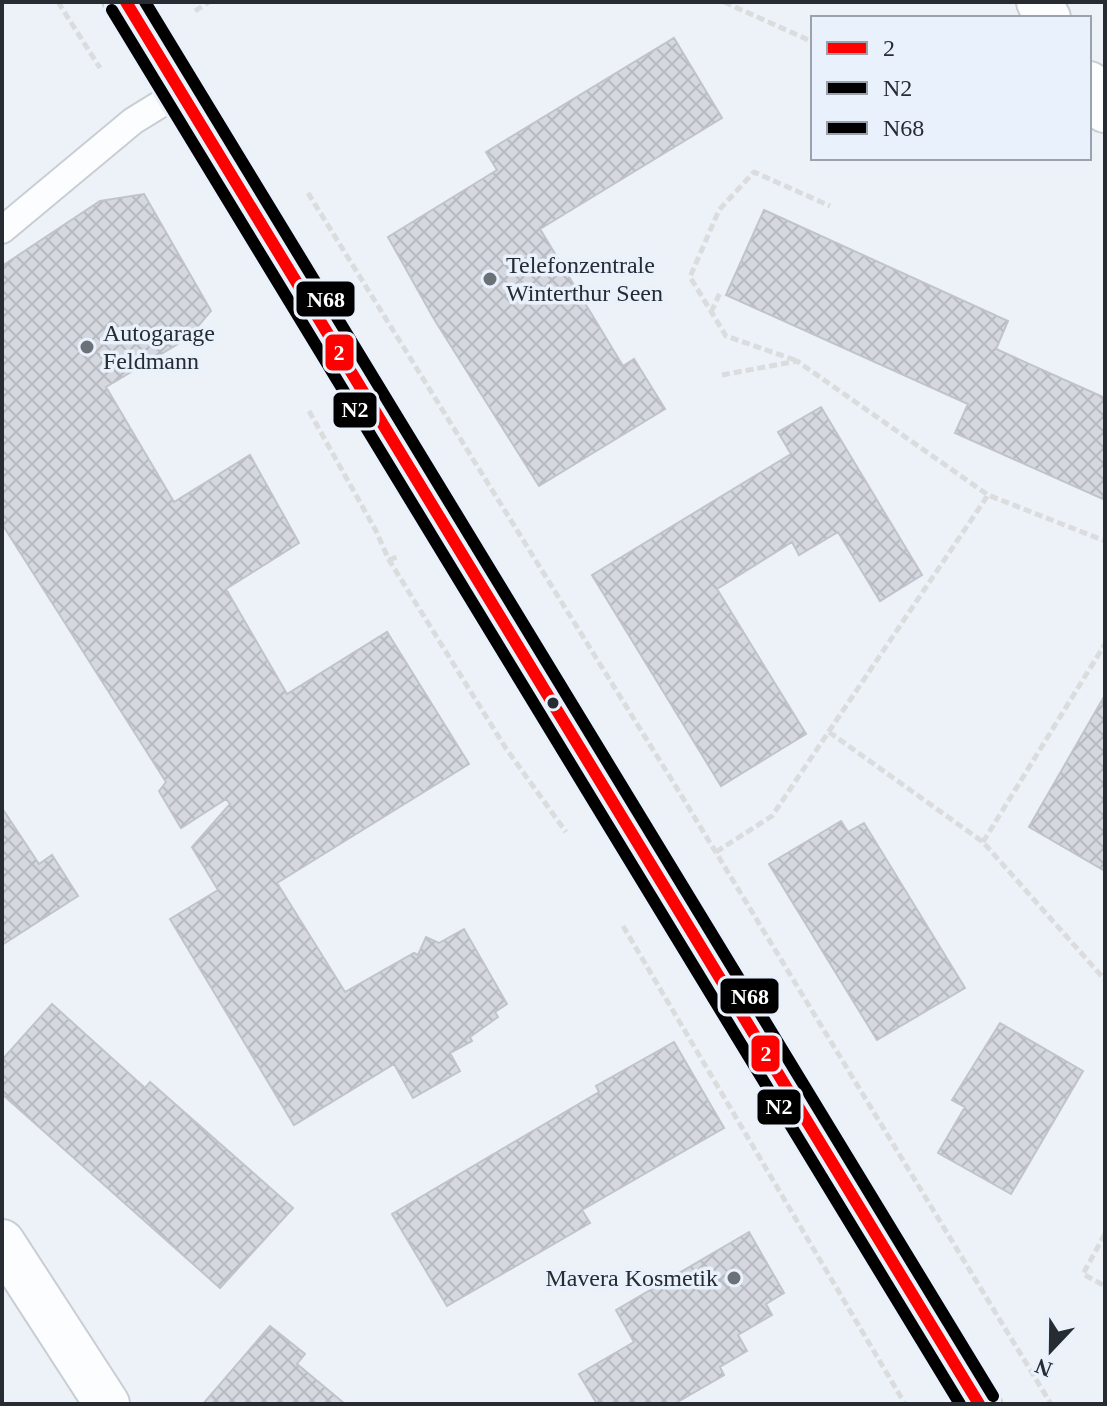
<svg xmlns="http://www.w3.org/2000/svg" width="1107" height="1406" font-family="Georgia,serif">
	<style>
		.building { fill: url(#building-cross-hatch); stroke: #c0c4ca; stroke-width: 2 }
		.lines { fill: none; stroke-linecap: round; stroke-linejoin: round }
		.lane-casing { stroke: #c9ced4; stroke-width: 30 }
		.street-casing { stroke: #c9ced4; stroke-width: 48 }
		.primary-casing { stroke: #c9ced4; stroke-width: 48 }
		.path { stroke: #dadcde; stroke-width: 5; stroke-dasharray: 8 4; stroke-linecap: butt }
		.lane { stroke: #fcfdfe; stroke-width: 26 }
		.street { stroke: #fcfdfe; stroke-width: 44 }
		.primary { stroke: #fcfdfe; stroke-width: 44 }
		.bus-1-casing { stroke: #e9f1fc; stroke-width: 18 }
		.bus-2-casing { stroke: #e9f1fc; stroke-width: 18 }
		.bus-3-casing { stroke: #e9f1fc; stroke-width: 18 }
		.bus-1 { stroke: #f00; stroke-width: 12 }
		.bus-2 { stroke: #000; stroke-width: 12 }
		.bus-3 { stroke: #000; stroke-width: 12 }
		.poi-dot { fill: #6c7178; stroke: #e9f1fc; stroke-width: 3 }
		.bus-dot { fill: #272c33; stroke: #e9f1fc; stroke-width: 3 }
		.labels { text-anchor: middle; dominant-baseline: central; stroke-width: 7; stroke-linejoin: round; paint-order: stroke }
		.poi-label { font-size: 24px; fill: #272c33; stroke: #e9f1fc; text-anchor: start }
		.line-badge { stroke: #e9f1fc; stroke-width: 3 }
		.badge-label { font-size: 22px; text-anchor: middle; font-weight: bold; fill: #fff }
	</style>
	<defs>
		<pattern id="building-cross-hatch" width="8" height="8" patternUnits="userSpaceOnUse" patternTransform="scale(2)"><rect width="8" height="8" fill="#d5d8df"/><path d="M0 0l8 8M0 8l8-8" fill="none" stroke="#b7bac0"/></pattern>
	</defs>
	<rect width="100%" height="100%" fill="#edf2f8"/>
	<!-- building -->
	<path class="building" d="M674,38L722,118L540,229L623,366L634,359L665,409L539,486L434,319L388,237L497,170L486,152Z
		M144,194L211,311L188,338L106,387L174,502L250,455L299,543L226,589L287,694L387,632L469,764L277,883L345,992L414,953L418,955L426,937L439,943L464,929L507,1004L495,1012L498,1017L470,1037L472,1041L450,1053L460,1071L413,1098L394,1064L294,1125L170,919L218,890L192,847L230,804L226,799L181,828L159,791L166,782L2,524V266L100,201Z
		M764,210L1008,321L996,349L1105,398V500L955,433L968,404L726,295Z
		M821,407L922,575L880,601L838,532L799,555L792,542L717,589L806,734L721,786L592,575L791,454L778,432Z
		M1105,695V871L1029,827Z
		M2,808L39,864L52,855L78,896L2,945Z
		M841,821L848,832L864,823L965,988L877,1040L769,864Z
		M52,1004L145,1088L150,1082L293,1208L220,1288L2,1094V1060Z
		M1000,1023L1083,1071L1011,1194L938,1153L965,1107L952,1100Z
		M674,1042L724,1128L582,1210L590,1223L447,1306L392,1214L599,1092L596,1086Z
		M749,1232L784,1293L766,1304L772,1315L738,1335L747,1351L720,1367L724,1375L674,1404H597L579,1374L634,1342L616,1310Z
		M270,1326L305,1354L297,1364L345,1404H203Z"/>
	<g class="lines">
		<defs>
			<path id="lane" d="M2,230L133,121L180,92"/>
			<path id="street" d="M1039,2L1048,18
				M1089,84L1105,110
				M2,1242L107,1404"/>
			<path id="primary" d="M126,2L979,1404"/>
		</defs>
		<!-- lane casing -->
		<use href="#lane" class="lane-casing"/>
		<!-- street casing -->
		<use href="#street" class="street-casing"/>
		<!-- primary casing -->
		<use href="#primary" class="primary-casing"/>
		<!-- path -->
		<path class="path" d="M58,2L100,68
			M724,2L813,42
			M195,11L209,2
			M308,193L678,790L1051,1404
			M711,312L720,293
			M795,360L726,336L690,277L719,210L754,172L830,206
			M722,375L797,361L988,495L1105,541
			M309,411L376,531L389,560L505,747L566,832
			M389,560L397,557
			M829,732L983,842L1105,980
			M983,842L1105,644
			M716,852L772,816L988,495
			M623,926L905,1404
			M1105,1234L1083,1274L1105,1286"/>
		<!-- lane -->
		<use href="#lane" class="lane"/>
		<!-- street -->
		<use href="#street" class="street"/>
		<!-- primary -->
		<use href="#primary" class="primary"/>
		<defs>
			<path id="bus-1" d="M126,2L979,1404"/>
			<path id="bus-2" d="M112,10L960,1404"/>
			<path id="bus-3" d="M145,2L993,1396"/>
		</defs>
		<!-- bus-1 casing -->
		<use href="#bus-1" class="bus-1-casing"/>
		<!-- bus-2 casing -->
		<use href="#bus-2" class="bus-2-casing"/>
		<!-- bus-3 casing -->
		<use href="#bus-3" class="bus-3-casing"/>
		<!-- bus-1 -->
		<use href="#bus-1" class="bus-1"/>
		<!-- bus-2 -->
		<use href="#bus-2" class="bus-2"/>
		<!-- bus-3 -->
		<use href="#bus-3" class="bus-3"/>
	</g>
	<!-- markers -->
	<g class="poi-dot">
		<circle cx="490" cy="279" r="8"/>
		<circle cx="87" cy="347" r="8"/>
		<circle cx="734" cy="1278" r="8"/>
	</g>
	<circle class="bus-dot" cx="553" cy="703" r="7"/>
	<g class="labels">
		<!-- poi labels -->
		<g class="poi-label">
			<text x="506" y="265">Telefonzentrale<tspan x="506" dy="28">Winterthur Seen</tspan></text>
			<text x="103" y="333">Autogarage<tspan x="103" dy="28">Feldmann</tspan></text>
			<text x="718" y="1278" text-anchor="end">Mavera Kosmetik</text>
		</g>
	</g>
	<g class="line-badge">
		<rect x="295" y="280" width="61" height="38" rx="8" fill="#000"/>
		<rect x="324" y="333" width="31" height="39" rx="8" fill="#f00"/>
		<rect x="332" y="391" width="46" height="38" rx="8" fill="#000"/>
		<rect x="719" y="977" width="61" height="38" rx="8" fill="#000"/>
		<rect x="750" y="1034" width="31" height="39" rx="8" fill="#f00"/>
		<rect x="756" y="1088" width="46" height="38" rx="8" fill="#000"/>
	</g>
	<g class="badge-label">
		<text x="326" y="307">N68</text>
		<text x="339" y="360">2</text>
		<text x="355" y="417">N2</text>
		<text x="750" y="1004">N68</text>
		<text x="766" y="1061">2</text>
		<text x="779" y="1114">N2</text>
	</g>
	<!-- border -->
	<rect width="1107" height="1406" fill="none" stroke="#272c33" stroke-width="8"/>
	<!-- legend -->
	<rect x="811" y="16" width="280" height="144" fill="#e9f1fc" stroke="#9ba2ac" stroke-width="2"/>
	<rect x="827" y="42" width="40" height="12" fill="#ff0000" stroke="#9ba2ac" stroke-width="2"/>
	<text x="883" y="56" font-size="24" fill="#272c33">2</text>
	<rect x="827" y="82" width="40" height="12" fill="#000000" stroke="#9ba2ac" stroke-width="2"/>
	<text x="883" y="96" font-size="24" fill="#272c33">N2</text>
	<rect x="827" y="122" width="40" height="12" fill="#000000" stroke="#9ba2ac" stroke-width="2"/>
	<text x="883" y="136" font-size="24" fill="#272c33">N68</text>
	<!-- north arrow -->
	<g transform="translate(1051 1350) rotate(202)" stroke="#e9f1fc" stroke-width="6" paint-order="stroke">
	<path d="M0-6L14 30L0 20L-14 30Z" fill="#272c33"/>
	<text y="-12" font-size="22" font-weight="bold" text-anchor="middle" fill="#272c33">N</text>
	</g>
</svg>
